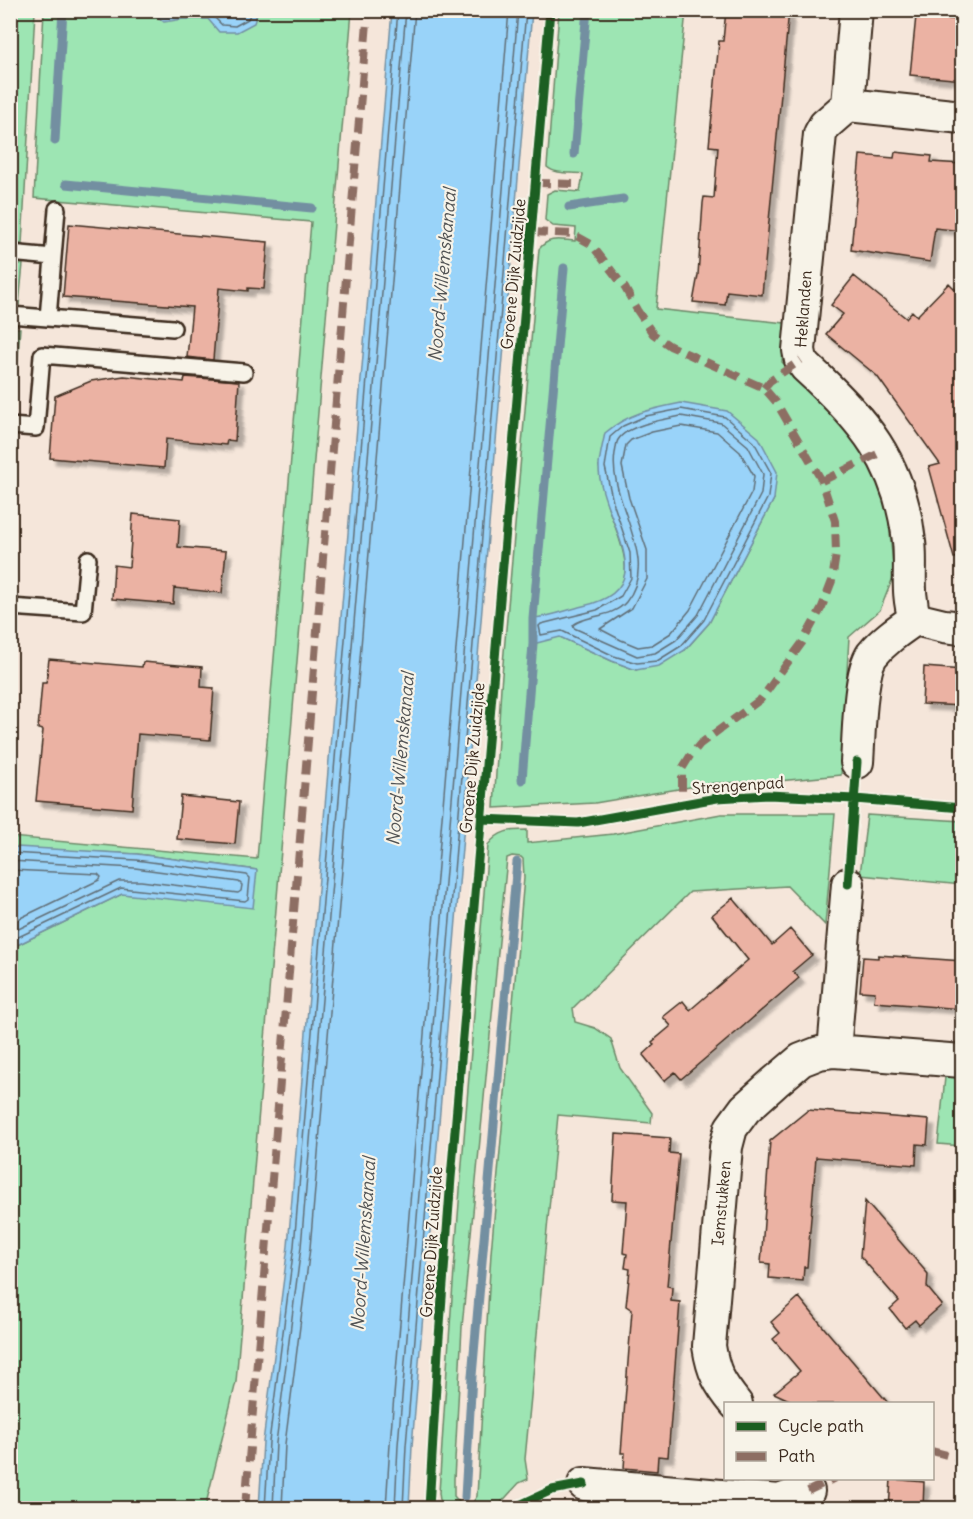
<svg xmlns="http://www.w3.org/2000/svg" width="973" height="1519" font-family="Delius,sans-serif">
	<style>
		.green { fill: #9de5b3; stroke: #6c8868; stroke-width: 1.5; fill-rule: evenodd }
		.water { fill: #99d3f9; stroke: #738fa1; stroke-width: 1.5 }
		.lines { fill: none; stroke-linecap: round; stroke-linejoin: round }
		.shore { stroke: #616e76; stroke-width: 1.5 }
		.stream { stroke: #738fa1; stroke-width: 9 }
		.building { fill: #ebb2a3; stroke: #3b2a1e; stroke-width: 1.5; filter: url(#shadow) }
		.service-casing { stroke: #3b2a1e; stroke-width: 20 }
		.minor-casing { stroke: #3b2a1e; stroke-width: 36 }
		.service { stroke: #f7f3e8; stroke-width: 15 }
		.minor { stroke: #f7f3e8; stroke-width: 32 }
		.quiet { stroke: #8d6e63; stroke-width: 8; stroke-dasharray: 15 8; stroke-linecap: butt }
		.cycleway-casing { stroke: #f7f3e8; stroke-width: 13 }
		.cycleway { stroke: #1b5e20; stroke-width: 9 }
		.labels { text-anchor: middle; dominant-baseline: central; stroke-width: 4.5; stroke-linejoin: round; paint-order: stroke }
		.street-label { font-size: 16px; fill: #3b2a1e; stroke: #f7f3e8 }
		.water-label { font-size: 18px; font-style: italic; fill: #525455; stroke: #f7f3e8 }
	</style>
	<defs>
		<filter id="shadow"><feDropShadow dx="5.5" dy="5.5" stdDeviation="1.5" flood-color="#0004"/></filter>
	</defs>
	<rect width="100%" height="100%" fill="#f5e6da"/>
	<filter id="ink" filterUnits="userSpaceOnUse"><feTurbulence type="fractalNoise" baseFrequency=".0167" numOctaves="2"/><feDisplacementMap in="SourceGraphic" scale="12" xChannelSelector="R" yChannelSelector="G"/><feConvolveMatrix kernelMatrix="1 2 1 2 8 2 1 2 1" color-interpolation-filters="sRGB"/></filter>
	<g filter="url(#ink)">
		<!-- green -->
		<path class="green" d="M10,11H35L22,244L11,243Z
			M44,11H352L236,1382L205,1508H11V948L122,894L140,895L257,870L137,854L11,848V837L257,859L311,222L34,198Z
			M559,11H686L656,309L785,323L782,362L850,431L886,492L894,575L880,610L849,637L841,775L768,782L714,783L595,803L494,808L501,687L539,249C549,236 560,240 575,241L576,228L553,226L545,220L547,194L555,190L580,192L583,174C571,172 556,175 547,167ZM599,466L774,499L709,623L685,650L636,670L612,661L560,637L547,617C568,611 595,608 613,595C641,575 613,527 607,503C604,491 602,478 599,466Z
			M11,263L23,264L19,305L11,304Z
			M10,328H20L14,411L10,410Z
			M721,814H835L825,925L787,886L690,892L573,1008L575,1022L595,1028L611,1039L620,1068L652,1113L651,1123L558,1115L525,1459L528,1479L519,1483L497,1507L441,1508L439,1493C452,1277 470,1061 488,845C499,830 510,830 527,830V843L613,834ZM512,856L521,857L523,859L524,878L491,1253L477,1496L472,1504L460,1503L454,1496V1479L462,1327L507,858Z
			M867,815L962,821V885L860,875Z
			M946,1068L962,1069V1146L938,1144Z"/>
		<!-- water -->
		<path class="water" d="M150,11H258L254,23L237,32H219L208,19H183L164,22Z
			M392,11H532L412,1446L409,1508H259L263,1442L288,1246Z
			M681,403L727,411L759,438L777,472L774,499L709,623L685,650L659,666L636,670L612,661L560,637L533,644V618C551,617 566,610 583,606C669,587 597,517 599,465C600,454 603,443 605,433C629,413 651,409 681,403Z
			M17,847L137,854L257,870L253,908L122,894L11,948V848Z"/>
		<g class="lines">
			<!-- shore -->
			<path class="shore" d="M159,10L166,16L183,13H210L222,25L235,26L248,19L252,10
				M681,409L725,417L754,442L771,473L768,497L704,620L681,646L657,661L637,663L614,656L562,631L541,635L539,626L541,624L597,610L621,596L631,578L630,553L613,502L605,467L610,437L623,426L646,416Z
				M681,416L721,423L748,446L763,474L761,494L698,615L676,640L655,653L637,656L574,628L573,625C585,615 613,618 626,602C662,558 607,502 615,453C616,450 616,443 618,440C627,425 665,419 681,416Z
				M681,426L717,432L740,452L754,476L752,492L690,610L671,633L652,645L638,647L621,640L600,629L632,608L647,579V550L629,498L622,466L626,445L631,440L652,432Z
				M10,853L136,860L247,875L250,878L248,899L245,901L121,888L10,941
				M10,861L135,868L239,882L242,885L241,891L238,893L141,881H119L10,933
				M10,870L98,874L101,877L99,880L10,923
				M265,1508L269,1442L294,1246L398,10
				M273,1508L276,1443L301,1247L406,10
				M282,1508L285,1444L310,1248L415,10
				M386,1508L390,1444L509,10
				M395,1508L398,1445L518,10
				M403,1508L406,1446L526,10"/>
			<!-- stream -->
			<path class="stream" d="M55,141L63,10
				M574,154L587,10
				M66,184L312,208
				M569,207L623,199
				M522,780L533,644V618L564,268
				M465,1497L472,1376L517,862"/>
		</g>
		<!-- building -->
		<path class="building" d="M726,10H789L762,295L727,291L725,305L693,302L698,275L703,203L704,197L714,198L718,147L709,146L719,41H723Z
			M916,16L963,20V80L910,75Z
			M895,152L932,156L931,162L963,164V231L935,228L930,262L851,250L860,155L894,158Z
			M69,224L268,242L264,289L248,288V291L219,288L213,360L187,357L192,307L63,297Z
			M854,276L906,318L912,311L917,316L949,283L963,297V557L954,558L929,467L940,464L877,376L826,334L843,314L831,305Z
			M124,376L184,382L185,377L239,381L235,441L227,440L226,445L166,439L164,468L50,458L55,396L91,381Z
			M133,514L180,519L178,547L226,551L222,593L174,588L173,604L112,599L114,565L129,567Z
			M49,659L142,667L143,662L202,667L201,687L214,688L210,740L138,734L132,809L36,801L43,730L38,729L42,683H46Z
			M924,667L963,670V706L922,704Z
			M181,796L239,802L235,844L177,839Z
			M733,898L772,945L790,929L812,955L793,971L799,978L740,1029L681,1079L675,1072L664,1081L643,1055L654,1045L652,1042L671,1026L663,1017L683,1001L690,1010L748,960L712,915Z
			M878,955L963,961V1009L874,1002L875,992L860,991L863,957L878,958Z
			M808,1110L929,1120L927,1145L917,1144L916,1165L816,1157L807,1267H804L803,1281L769,1278L770,1264L761,1263L770,1141Z
			M616,1134L670,1138L669,1153L679,1154L667,1286L672,1287L671,1301L680,1302L668,1457L658,1456L657,1471L624,1468L625,1453H621L632,1310L626,1306L630,1269L625,1268L627,1254L623,1253L627,1201L612,1200Z
			M865,1201L928,1274L927,1287L942,1305L919,1325L915,1320L905,1328L890,1309L899,1301L860,1256Z
			M799,1297L825,1329L889,1404H798L774,1393L800,1371L773,1339L780,1333L771,1322Z
			M891,1479L924,1482L923,1509H889Z"/>
		<g class="lines">
			<defs>
				<path id="service" d="M10,253L53,257
					M10,315L173,328
					M48,318L57,209
					M10,426L36,428L42,355L244,372
					M10,607L83,612L88,559"/>
				<path id="minor" d="M856,10L848,105L825,125L820,134L799,350L801,360L806,367C863,419 900,462 909,541C912,568 906,592 915,619
					M848,105L962,117
					M857,762C859,737 859,674 872,655C884,640 899,630 915,619L944,626L962,628
					M848,884L834,1051L962,1061
					M736,1404C719,1383 713,1372 709,1346L726,1147L731,1128L745,1109L775,1082L801,1060L819,1053L834,1051
					M584,1484L779,1501L808,1491"/>
			</defs>
			<!-- service casing -->
			<use href="#service" class="service-casing"/>
			<!-- minor casing -->
			<use href="#minor" class="minor-casing"/>
			<!-- service -->
			<use href="#service" class="service"/>
			<!-- minor -->
			<use href="#minor" class="minor"/>
			<!-- quiet -->
			<path class="quiet" d="M535,183L578,184
				M532,232L573,234L591,244L625,288L637,310L653,334L670,346L764,388L776,402L822,481L835,521L836,554L832,581L822,607L802,643L761,699L700,744L690,756L682,769V804
				M764,388L770,381L801,360
				M822,481L882,452
				M959,1393L962,1398
				M932,1451L962,1459
				M808,1491L835,1478
				M245,1508L368,10"/>
			<defs>
				<path id="cycleway" d="M482,819L578,823L717,798L768,795L855,799L962,808
					M848,884L857,762
					M429,1508L438,1351L451,1178L550,10
					M513,1508L552,1490L584,1484"/>
			</defs>
			<!-- cycleway casing -->
			<use href="#cycleway" class="cycleway-casing"/>
			<!-- cycleway -->
			<use href="#cycleway" class="cycleway"/>
		</g>
	</g>
	<g class="labels">
		<!-- street labels -->
		<g class="street-label">
			<text transform="translate(513 274) rotate(-85)">Groene Dijk Zuidzijde</text>
			<text transform="translate(803 309) rotate(-86)">Heklanden</text>
			<text transform="translate(472 758) rotate(-85)">Groene Dijk Zuidzijde</text>
			<text transform="translate(738 785) rotate(-4)">Strengenpad</text>
			<text transform="translate(721 1203) rotate(-85)">Iemstukken</text>
			<text transform="translate(431 1242) rotate(-86)">Groene Dijk Zuidzijde</text>
		</g>
		<!-- water labels -->
		<g class="water-label">
			<text transform="translate(442 275) rotate(-85)">Noord-Willemskanaal</text>
			<text transform="translate(400 759) rotate(-85)">Noord-Willemskanaal</text>
			<text transform="translate(363 1244) rotate(-86)">Noord-Willemskanaal</text>
		</g>
	</g>
	<!-- margin -->
	<rect width="973" height="1519" fill="none" stroke="#f7f3e8" stroke-width="36"/>
	<rect x="18" y="18" width="937" height="1483" fill="none" stroke="#3b2a1e" stroke-width="2" filter="url(#ink)"/>
	<!-- legend -->
	<rect x="724" y="1402" width="210" height="78" fill="#f7f3e8" stroke="#aca397" stroke-width="1.5"/>
	<rect x="736" y="1422" width="30" height="9" fill="#1b5e20" stroke="#aca397" stroke-width="1.5"/>
	<text x="778" y="1432" font-size="18" fill="#3b2a1e">Cycle path</text>
	<rect x="736" y="1452" width="30" height="9" fill="#8d6e63" stroke="#aca397" stroke-width="1.5"/>
	<text x="778" y="1462" font-size="18" fill="#3b2a1e">Path</text>
</svg>
